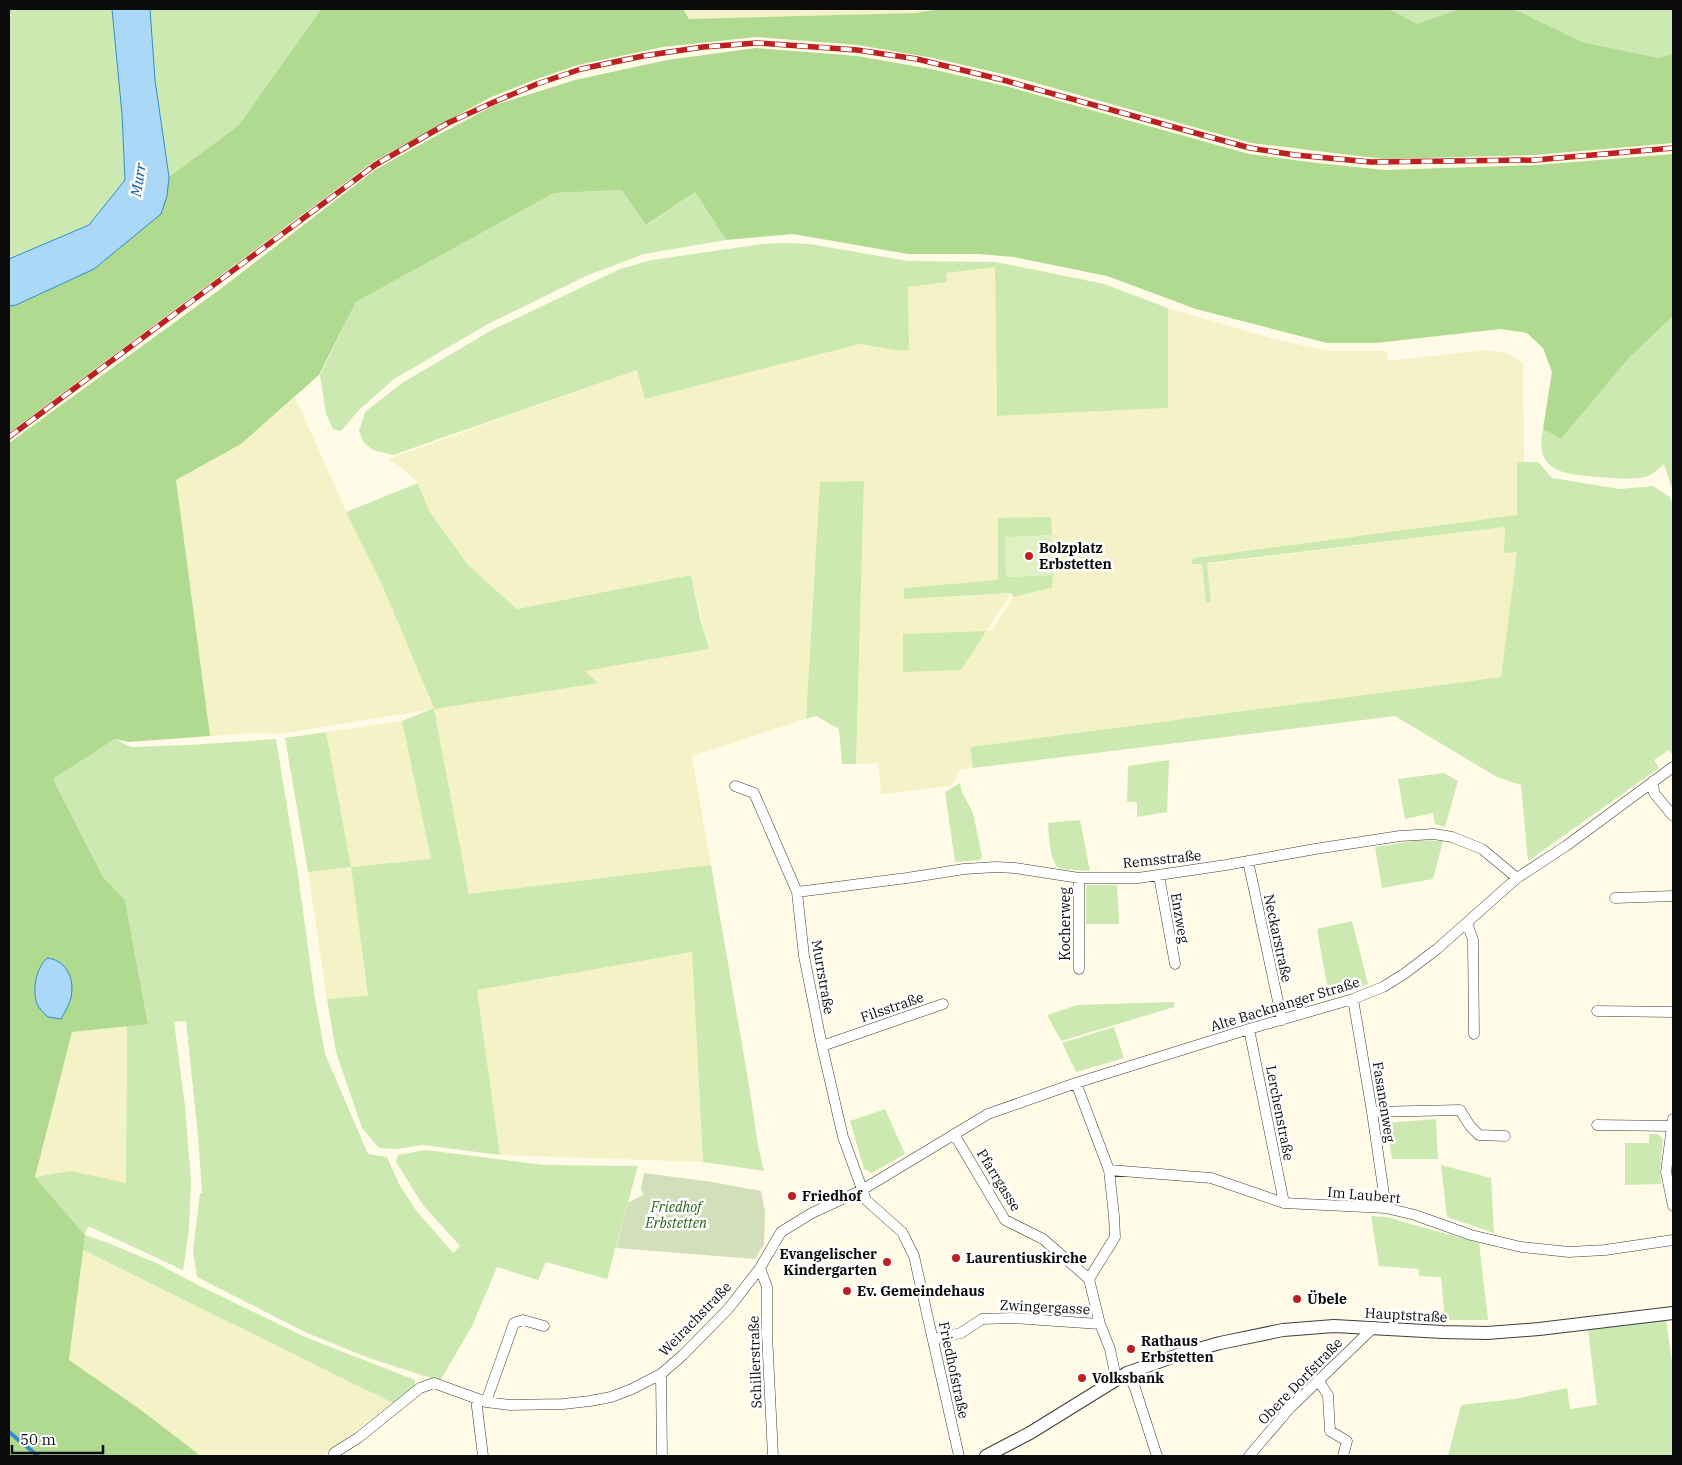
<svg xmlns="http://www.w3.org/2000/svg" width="1682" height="1465" font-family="'IBM Plex Serif',serif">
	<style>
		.farmland { fill: #f5f2c7; fill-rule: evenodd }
		.green { fill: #cce9b1 }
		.forest { fill: #afda90 }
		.cemetery { fill: #d2dfba }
		.pitch { fill: #dff0c3 }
		.water { fill: #abd8f7; stroke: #308bd0 }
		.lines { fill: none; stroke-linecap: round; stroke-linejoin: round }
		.stream { stroke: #308bd0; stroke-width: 4 }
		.minor-casing { stroke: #3d3d3d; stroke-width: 11 }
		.tertiary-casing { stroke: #3d3d3d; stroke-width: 14 }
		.minor { stroke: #fff; stroke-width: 10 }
		.tertiary { stroke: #fff; stroke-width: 12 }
		.rail-casing { stroke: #bc2022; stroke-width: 5.5 }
		.rail { stroke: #fff; stroke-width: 4; stroke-dasharray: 11; stroke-linecap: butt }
		.poi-dot { fill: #bc2022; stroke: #fff; stroke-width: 2 }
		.labels { text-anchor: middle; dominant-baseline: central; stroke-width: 5; stroke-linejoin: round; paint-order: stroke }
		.poi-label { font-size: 14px; font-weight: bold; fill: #0a0a0a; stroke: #fff; text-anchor: start }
		.street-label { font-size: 14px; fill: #0a0a0a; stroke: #fff }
		.park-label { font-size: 14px; font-style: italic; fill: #27621a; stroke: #fff }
		.water-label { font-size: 15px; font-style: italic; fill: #125c9d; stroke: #fff }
	</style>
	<rect width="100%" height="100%" fill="#fffbe7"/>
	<!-- farmland -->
	<path class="farmland" d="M683,9H939L916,13L689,19Z
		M995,267L997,416L1168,408V308L1270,338L1328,351H1387L1388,361L1483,350L1508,353L1523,363L1524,462H1517V515L1193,558L1202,564L1206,603L1211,601L1207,564L1505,527L1517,552L1501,677L970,747L973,768L961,769L951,786L881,794L878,763L856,764L864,482H820L806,719L692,756L711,865L469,894L434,709L279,734L251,733L210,736L176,480L241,444L295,397L346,511L383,587L434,708L597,683L585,671L709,649L691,575L517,609L468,565L428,509L418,483L401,467L388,459L637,370L645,399L860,344L895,350H909L908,287L947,282L946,273ZM1051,517L1052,588L1013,597L993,629L987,631L1011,593L904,599V588L999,580Z
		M402,721L431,859L351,867L368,997L327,999L308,872L351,867L326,732Z
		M692,952L703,1162L500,1155L477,990Z
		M127,1026L126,1184L71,1171L35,1177L72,1032Z
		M83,1250L393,1403L330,1451L320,1456H198L197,1453L141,1410L69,1361Z"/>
	<!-- green -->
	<path class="green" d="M9,9H112L122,114L125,180L89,225L9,259Z
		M149,9H321L239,125L169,177L155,80Z
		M1389,9H1482H1459L1417,24Z
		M1514,9H1673V54L1659,58L1582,42Z
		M622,190L647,225L695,192L726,240L644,254L586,276L488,324L394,379L359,410L341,431L333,429L326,414L320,375L356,302L554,193Z
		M787,243L810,244L908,261L996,262L1104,284L1168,308V408L997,416L995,267L946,273L947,282L908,287L909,350H895L860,344L645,399L637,370L393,455L373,450L364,443L359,431L365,412L402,383L492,330L620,269L652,260L762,244Z
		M1673,316V492L1664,464C1659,468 1651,476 1645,477C1630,480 1613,478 1598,477C1564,474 1534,473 1543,429L1561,439L1629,358Z
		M1517,462H1538L1552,478L1620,489L1653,486L1670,497L1673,504V756L1669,750L1654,760L1659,768L1528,861L1521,785L1497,777L1395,716L973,768L970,747L1501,677L1517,552L1504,553L1505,527L1207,563L1211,601L1206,603L1202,564H1192L1193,558L1517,515Z
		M864,481L856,764H842L839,729L816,716L806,719L820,482Z
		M418,483L428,509L468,565L517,609L691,575L700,618L709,649L585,671L598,683L434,709L469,894L711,865L749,1085L758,1146L764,1171L703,1162L692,952L477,990L500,1155L423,1145L396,1149L379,1148L362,1128L336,1052L327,999L368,996L351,867L308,872L285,738L326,732L351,867L431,859L402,721L434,708L383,587L346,512Z
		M1051,517L1052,535L1005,538L1006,577L1053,575L1052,588L1013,597L1011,593L904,599V588L998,580V518Z
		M986,631L961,670L903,672V634Z
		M115,739L131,747L189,745L276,739L298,874L315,999L325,1054L368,1154L387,1157L399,1184L415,1209L453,1253L460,1246L423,1205L396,1162L398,1155L426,1150L544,1165L638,1166L607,1279L546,1262L538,1280L497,1267L472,1326L440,1381L369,1358L307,1333L197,1277L193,1251L200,1193H202L198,1136L186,1021L174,1022L185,1106L191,1181L189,1229L183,1270L88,1226L85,1235L106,1242L156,1263L202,1287L305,1337L415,1380V1387L393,1403L83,1250L85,1235L35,1177L71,1171L126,1183L127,1026L148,1023L125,900L103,877L53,779Z
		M1169,760L1167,812L1137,817V802H1127L1128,766Z
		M1444,773L1458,781L1445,827L1435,824L1433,813L1405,819L1398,779Z
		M960,783L962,792L973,813L982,856L980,860L955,862L945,792Z
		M1080,820L1090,871L1063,869L1057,867C1049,854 1049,838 1048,823Z
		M1420,840L1443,841L1433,879L1382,888L1375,847Z
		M1087,885H1117L1119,924H1086V888Z
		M1352,921L1368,984L1329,996L1317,929Z
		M1174,1002V1007L1061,1041L1047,1015L1077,1005Z
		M1114,1027L1124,1058L1076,1072L1062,1043Z
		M885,1109L905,1154L872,1173L864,1169L850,1121Z
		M1436,1119L1438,1159H1392L1386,1123Z
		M1649,1134H1658L1663,1139L1660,1170L1661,1184L1625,1185V1143H1649Z
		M1441,1165L1491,1178L1494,1233L1447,1217Z
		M1371,1216L1386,1217L1479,1243L1488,1320H1445L1441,1277L1419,1276V1269L1379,1266Z
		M1666,1320L1673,1369V1456H1448L1461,1405L1515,1399L1567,1388L1570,1409L1597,1405L1588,1329Z"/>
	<!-- forest -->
	<path class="forest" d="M321,9H683L689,19L916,13L939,9H1389L1417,24L1459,9H1514L1582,42L1659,58L1673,54V143L1535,155L1384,159L1251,143L1007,75L933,58L858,45L756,37L663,47L578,65L534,80L489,98L373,162L9,433V306L16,305L167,196L169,177L239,125Z
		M756,48L857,56L931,69L1005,86L1249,154L1317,163L1385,170L1536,165L1673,154V316L1629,358L1561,439L1543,429L1552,372L1543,348L1527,333L1500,329L1376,343H1327L1196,309L1107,276L1014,257L978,254H908L793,234L726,240L695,192L646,225L622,190L554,193L356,302L319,375L241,444L176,480L210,736L129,742L115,739L53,779L103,877L125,900L148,1024L72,1032L35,1177L85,1235L69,1360L141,1410L197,1453L198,1456H9V443L219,290L375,170L434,137L495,105L575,80L667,60Z"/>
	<!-- cemetery -->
	<path class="cemetery" d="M644,1173L712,1182L761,1191L765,1212L764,1244L755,1259L616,1248L628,1203L643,1195L641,1188Z"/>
	<!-- pitch -->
	<path class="pitch" d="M1052,535L1053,575L1006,577L1005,537Z"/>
	<!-- water -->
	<path class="water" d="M112,9H150L155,80L169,177L167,196L161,214L94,269L16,305L9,306V259L89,225L125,180L122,114Z
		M47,958C68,960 76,982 70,1001C68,1007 64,1013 61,1019L48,1017C44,1013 39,1009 37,1004C32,989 36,969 47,958Z"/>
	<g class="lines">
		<!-- stream -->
		<path class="stream" d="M9,1432L38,1456"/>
		<defs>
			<path id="minor" d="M1653,781L1654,793L1673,816
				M735,786L754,793L797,892L804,956L822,1046L843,1137L866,1200L902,1232L914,1256L959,1456
				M1248,861L1282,1020
				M1159,876L1175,964
				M1079,878V969
				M797,892L907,878L964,869L996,867L1015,868L1079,878H1138L1226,865L1315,849L1400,836L1434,834L1452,837L1482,849L1517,878
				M1615,898L1673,896
				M1467,923L1473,940L1474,1034
				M1353,999L1372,1112L1386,1208
				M1597,1011L1673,1012
				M1249,1029L1284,1203
				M822,1046L943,1004
				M1076,1083L1109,1170L1114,1216L1115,1237L1089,1279
				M1372,1112L1460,1110L1470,1126L1479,1135L1505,1136
				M1673,1119L1666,1172L1673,1206
				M1597,1125L1672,1126
				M954,1134L1005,1220L1043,1239L1089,1279L1100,1324L1110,1349L1116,1378
				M1109,1170L1211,1178L1284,1203L1386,1208L1415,1215L1471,1235L1521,1247L1569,1252L1605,1250L1673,1240
				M760,1268L767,1287V1334L773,1456
				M934,1339L961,1333L982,1319L1012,1318L1100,1324
				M1127,1373L1135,1388L1157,1456
				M661,1374L662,1456
				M1318,1380L1328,1395L1330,1431L1347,1441L1343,1456
				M476,1399L483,1456
				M486,1402L514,1323L523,1320L544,1326
				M334,1456V1453L358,1438L420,1388L434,1383L486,1402L510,1405L563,1404L590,1401L611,1397L632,1389L661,1374L683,1355L729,1308L760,1268L781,1232L812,1213L862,1190L988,1114L1076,1083L1249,1029L1353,999L1383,987L1404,974L1437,949L1517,878L1566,846L1673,767
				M1249,1456L1290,1408L1374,1327"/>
			<path id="tertiary" d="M986,1456L1030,1433L1127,1373L1181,1354L1220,1343L1283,1330L1334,1326L1443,1332L1487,1333L1539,1329L1673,1313"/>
		</defs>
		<!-- minor casing -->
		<use href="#minor" class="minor-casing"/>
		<!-- tertiary casing -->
		<use href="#tertiary" class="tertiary-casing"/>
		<!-- minor -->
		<use href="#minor" class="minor"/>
		<!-- tertiary -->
		<use href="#tertiary" class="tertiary"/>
		<defs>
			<path id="rail" d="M9,437L375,165L448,123L494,102L537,84L581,69L643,56L703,47L757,43L857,50L917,59L1003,80L1250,148L1295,155L1371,162L1535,160L1673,148"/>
		</defs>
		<!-- rail casing -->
		<use href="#rail" class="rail-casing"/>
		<!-- rail -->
		<use href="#rail" class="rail"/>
	</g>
	<!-- markers -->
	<g class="poi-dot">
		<circle cx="1029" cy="556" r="5"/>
		<circle cx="792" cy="1196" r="5"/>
		<circle cx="956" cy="1258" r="5"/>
		<circle cx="887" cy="1262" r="5"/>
		<circle cx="847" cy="1291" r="5"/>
		<circle cx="1297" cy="1299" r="5"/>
		<circle cx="1131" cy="1349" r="5"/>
		<circle cx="1082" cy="1378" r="5"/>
	</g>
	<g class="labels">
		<!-- poi labels -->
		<g class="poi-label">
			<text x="1039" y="548">Bolzplatz<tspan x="1039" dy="16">Erbstetten</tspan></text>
			<text x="802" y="1196">Friedhof</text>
			<text x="877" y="1254" text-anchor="end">Evangelischer<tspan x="877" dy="16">Kindergarten</tspan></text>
			<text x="966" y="1258">Laurentiuskirche</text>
			<text x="857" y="1291">Ev. Gemeindehaus</text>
			<text x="1307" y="1299">Übele</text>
			<text x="1141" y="1341">Rathaus<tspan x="1141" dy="16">Erbstetten</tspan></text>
			<text x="1092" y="1378">Volksbank</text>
		</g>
		<!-- street labels -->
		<g class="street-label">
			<text transform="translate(1162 859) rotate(-6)">Remsstraße</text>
			<text transform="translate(1180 918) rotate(80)">Enzweg</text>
			<text transform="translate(1065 924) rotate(-90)">Kocherweg</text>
			<text transform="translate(1278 938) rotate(78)">Neckarstraße</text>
			<text transform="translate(823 977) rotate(80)">Murrstraße</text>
			<text transform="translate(1285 1004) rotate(-17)">Alte Backnanger Straße</text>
			<text transform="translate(892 1007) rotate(-19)">Filsstraße</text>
			<text transform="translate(1384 1102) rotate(81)">Fasanenweg</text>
			<text transform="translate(1280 1113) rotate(79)">Lerchenstraße</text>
			<text transform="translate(999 1180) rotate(58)">Pfarrgasse</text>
			<text transform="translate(1364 1195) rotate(5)">Im Laubert</text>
			<text transform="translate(1045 1307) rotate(3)">Zwingergasse</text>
			<text transform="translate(1406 1315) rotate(3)">Hauptstraße</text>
			<text transform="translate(695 1319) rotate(-46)">Weirachstraße</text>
			<text transform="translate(755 1362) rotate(-92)">Schillerstraße</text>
			<text transform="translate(954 1370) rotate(78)">Friedhofstraße</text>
			<text transform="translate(1300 1381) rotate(-46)">Obere Dorfstraße</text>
		</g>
		<!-- park labels -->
		<g class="park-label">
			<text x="676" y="1207">Friedhof<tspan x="676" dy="16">Erbstetten</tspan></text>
		</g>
		<!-- water labels -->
		<g class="water-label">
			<text transform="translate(138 180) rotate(-81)">Murr</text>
		</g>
	</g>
	<!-- border -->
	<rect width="1682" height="1465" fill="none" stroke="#0a0a0a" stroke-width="20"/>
	<!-- scale -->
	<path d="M12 1445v8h91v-8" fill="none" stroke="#0a0a0a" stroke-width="2.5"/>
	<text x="20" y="1445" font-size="15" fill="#0a0a0a" stroke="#ffffff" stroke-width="4" paint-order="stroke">50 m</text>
</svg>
